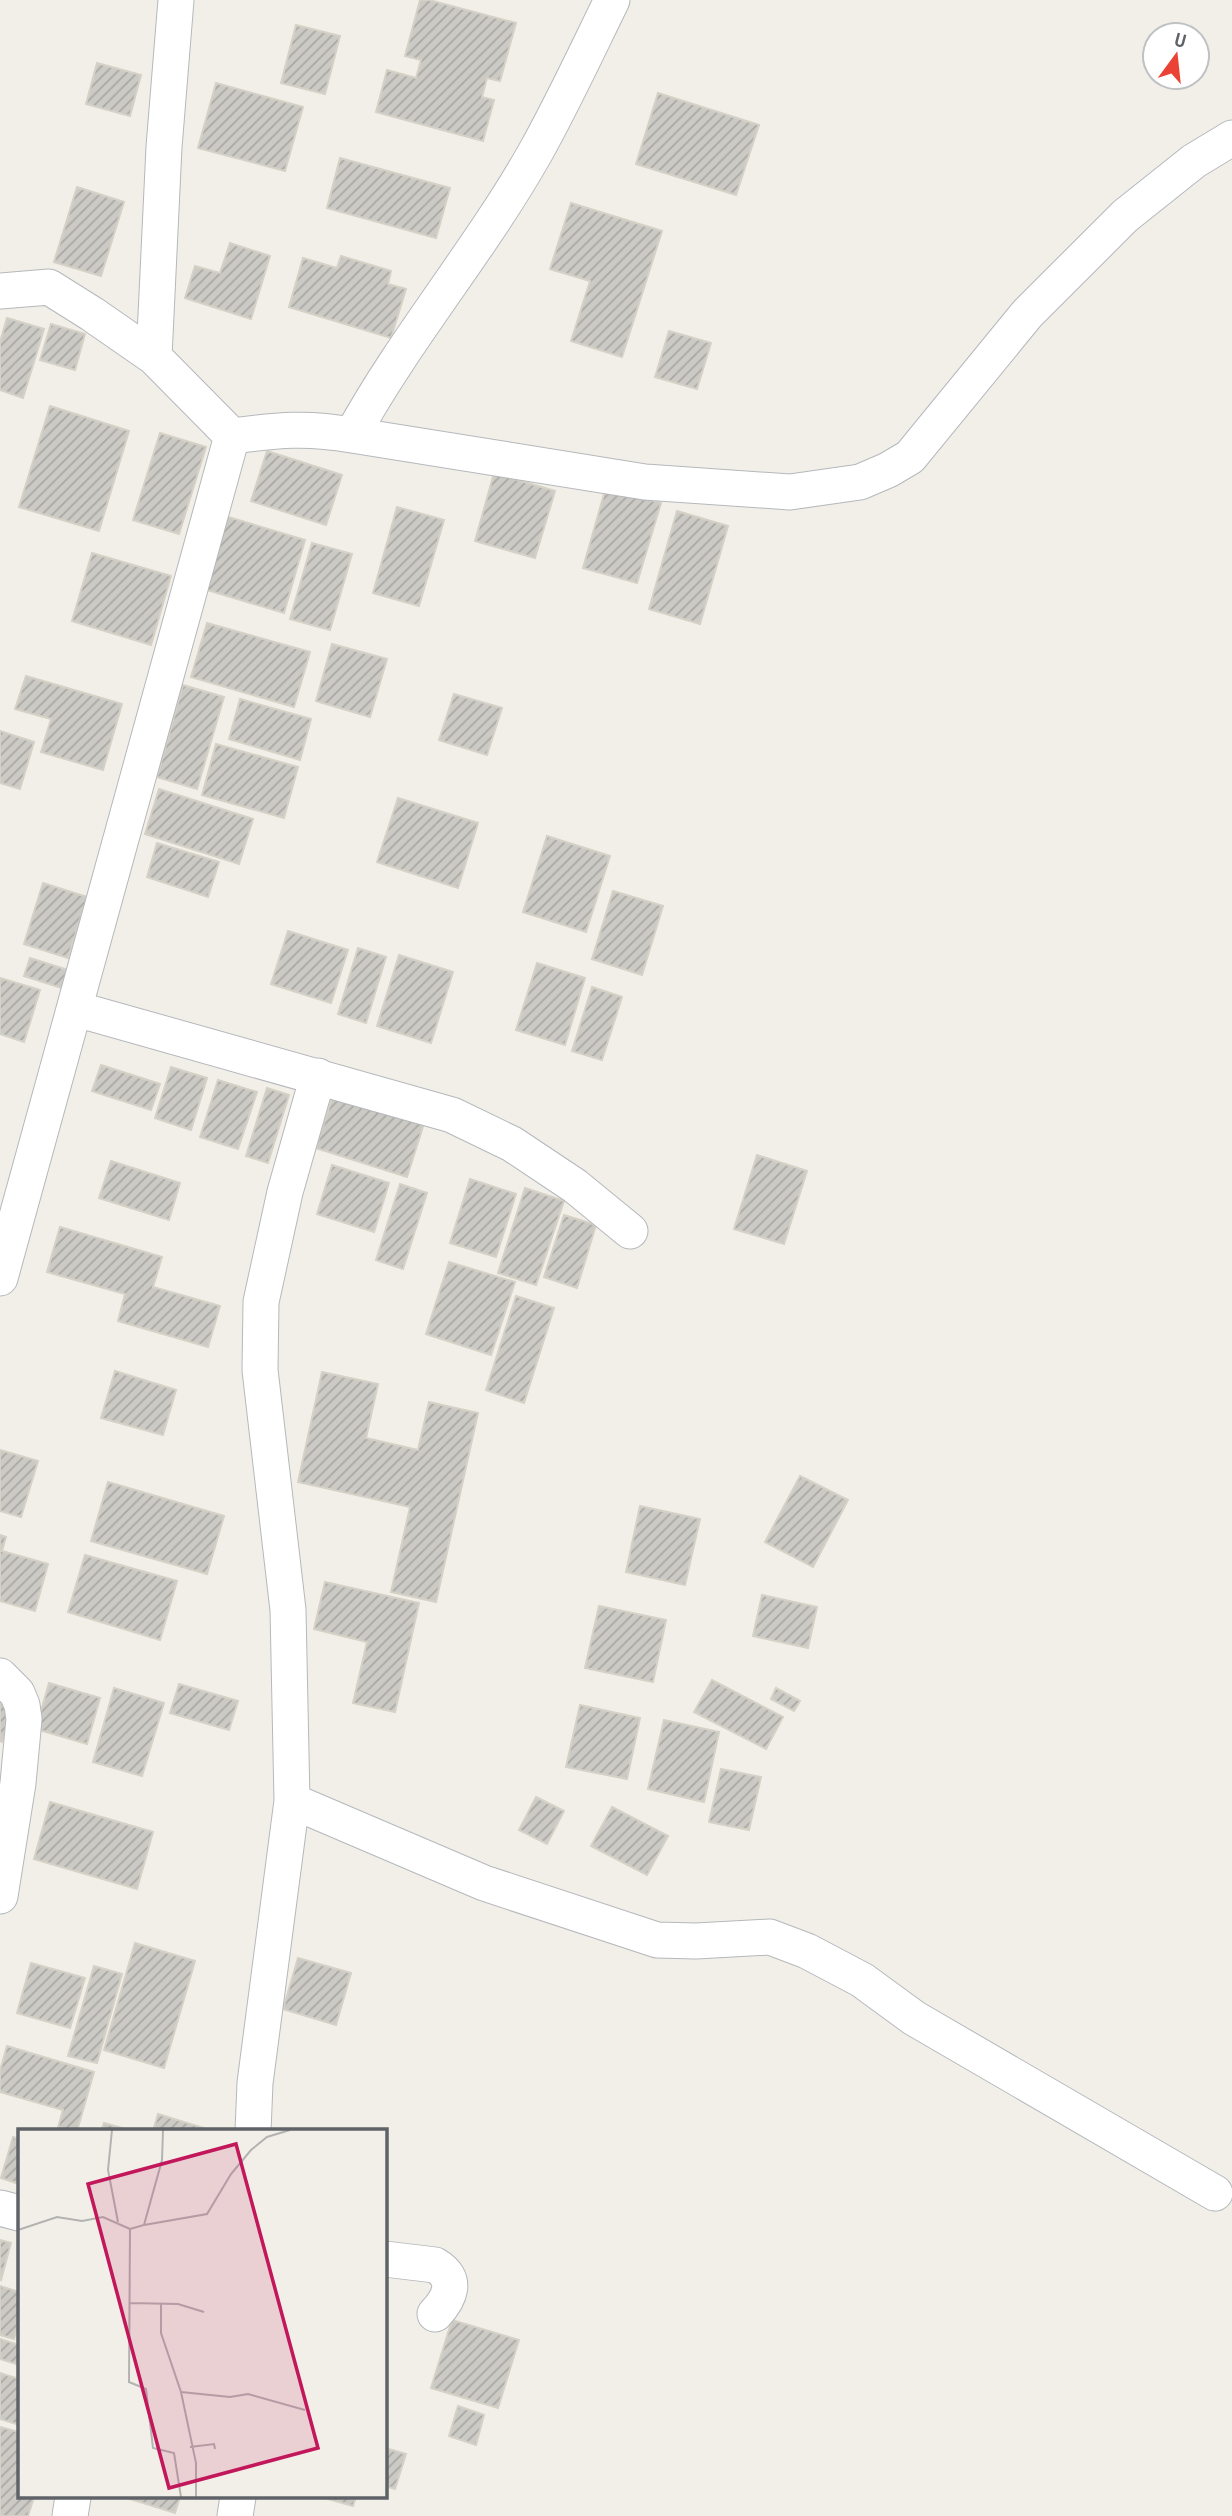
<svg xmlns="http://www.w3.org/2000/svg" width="1232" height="2516" font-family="'Archivo Narrow',sans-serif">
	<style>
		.building { fill: url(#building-hatch); stroke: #d6d1c6; stroke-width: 2 }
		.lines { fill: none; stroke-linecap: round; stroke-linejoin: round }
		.street-casing { stroke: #b5b8bc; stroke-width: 37 }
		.street { stroke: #fff; stroke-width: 35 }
		.inset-road { fill: none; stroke: #b3b3b1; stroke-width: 2 }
		.view { fill: #c2185b; fill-opacity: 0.15; stroke: #c2185b; stroke-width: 3.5 }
		.inset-edge { fill: none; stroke: #5f6368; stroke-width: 3.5 }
	</style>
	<defs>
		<pattern id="building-hatch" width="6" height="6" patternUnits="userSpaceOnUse" patternTransform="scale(1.75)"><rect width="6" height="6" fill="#cccac5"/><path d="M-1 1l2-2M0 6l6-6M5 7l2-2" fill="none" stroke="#a9a8a4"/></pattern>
	</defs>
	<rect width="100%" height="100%" fill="#f1efe8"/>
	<!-- building -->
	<path class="building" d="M420,0H429L516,23L500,81L487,78L482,97L494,100L483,141L376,112L387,70L416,78L421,60L405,56Z
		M296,25L340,36L325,94L281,83Z
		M97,63L141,75L130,116L86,104Z
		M216,83L303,107L285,171L198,148Z
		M658,93L759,125L736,195L636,164Z
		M340,158L450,188L436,238L327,208Z
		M77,187L124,202L101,276L54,262Z
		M571,203L662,231L622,357L571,341L590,281L550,269Z
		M230,243L270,256L251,319L185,298L195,266L220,273Z
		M341,256L391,271L388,284L406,289L391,338L289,307L303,258L337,268Z
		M7,318L44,329L23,398L0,390V342Z
		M51,324L85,334L75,370L40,360Z
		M669,331L711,343L697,389L655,377Z
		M50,406L129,431L99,531L19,507Z
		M160,433L206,447L179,534L133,520Z
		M267,451L342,475L326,525L251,501Z
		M494,473L555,491L535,558L475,541Z
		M606,487L661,503L637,583L583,568Z
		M397,507L444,520L419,606L373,593Z
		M677,511L728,526L700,624L649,609Z
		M225,516L305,540L284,613L204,589Z
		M312,543L352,554L330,630L290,619Z
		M92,553L171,576L151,645L72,621Z
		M207,623L310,652L294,707L191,677Z
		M332,644L387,659L370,717L316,701Z
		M26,676L122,704L103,770L41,752L51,719L15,709Z
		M183,685L224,697L197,789L157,777Z
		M454,694L502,708L487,755L439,740Z
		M240,699L311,719L300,760L229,739Z
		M0,731L34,742L20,789L0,783Z
		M216,744L298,767L284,818L202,795Z
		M159,789L253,819L239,864L145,834Z
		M398,798L478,823L458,888L377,862Z
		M547,836L610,856L586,932L523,912Z
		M157,843L219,862L208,897L147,877Z
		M43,883L87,897L68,958L24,944Z
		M613,891L663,906L642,975L592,959Z
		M288,931L348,950L331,1003L271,984Z
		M358,948L386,957L366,1023L338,1014Z
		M399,955L453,972L431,1043L377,1026Z
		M30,958L74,972L68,990L24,976Z
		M537,963L585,978L565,1045L516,1030Z
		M0,978L40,990L24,1042L0,1034Z
		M592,987L622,997L602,1060L572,1051Z
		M101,1065L160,1084L151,1110L92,1091Z
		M171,1067L207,1078L191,1130L155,1118Z
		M218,1080L257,1092L238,1149L200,1137Z
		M336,1086L427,1114L407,1177L316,1148Z
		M267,1088L289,1095L268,1163L246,1156Z
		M757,1155L807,1171L784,1244L734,1229Z
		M111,1161L180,1183L169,1220L99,1198Z
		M332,1165L389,1183L374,1232L317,1214Z
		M470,1179L516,1194L496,1257L450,1243Z
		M400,1184L427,1193L403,1269L376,1260Z
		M525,1188L564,1201L536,1285L498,1273Z
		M564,1215L596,1225L577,1288L544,1277Z
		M60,1227L162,1257L153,1287L220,1306L208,1347L118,1321L125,1294L47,1272Z
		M449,1262L515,1282L491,1355L426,1334Z
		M516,1296L554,1308L524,1403L486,1390Z
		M115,1371L176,1390L163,1435L101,1418Z
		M322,1372L378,1384L366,1438L418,1450L429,1402L478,1413L436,1602L391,1592L410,1507L298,1482Z
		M0,1450L38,1461L21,1517L0,1511Z
		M800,1476L848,1500L813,1567L765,1542Z
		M108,1482L224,1516L207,1574L91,1541Z
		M640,1506L700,1519L685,1585L626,1572Z
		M0,1535L6,1537L2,1551L48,1564L35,1611L0,1601Z
		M85,1555L177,1581L160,1640L68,1612Z
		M325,1582L419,1603L395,1712L353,1703L367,1642L314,1629Z
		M762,1595L817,1607L808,1648L753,1636Z
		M599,1606L666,1620L653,1682L585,1668Z
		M712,1680L783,1717L766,1749L694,1712Z
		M49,1683L100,1698L87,1744L36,1729Z
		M179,1684L238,1701L229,1730L170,1713Z
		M114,1688L164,1703L142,1776L93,1762Z
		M776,1688L800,1701L794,1711L771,1699Z
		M0,1698L14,1702L2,1742L0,1741Z
		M580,1705L640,1718L627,1779L566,1767Z
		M664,1720L719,1732L704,1802L648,1789Z
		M721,1769L761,1777L749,1830L709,1822Z
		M536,1797L564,1811L547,1844L519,1830Z
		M50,1802L153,1832L137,1889L34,1859Z
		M612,1807L668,1836L647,1875L591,1846Z
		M135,1943L195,1961L164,2068L104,2050Z
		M298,1958L351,1973L336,2025L283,2009Z
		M31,1963L85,1978L70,2028L17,2013Z
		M94,1966L122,1974L97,2063L68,2056Z
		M7,2046L94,2072L77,2131H57L63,2110L0,2092V2071Z
		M158,2114L207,2129L206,2131H153Z
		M104,2123L133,2131H101Z
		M13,2137L19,2139V2184L1,2178Z
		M0,2240L11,2243L1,2280L0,2279Z
		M0,2286L19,2292V2321L14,2339L0,2335Z
		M452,2320L519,2340L498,2408L431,2388Z
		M0,2339L19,2345V2342V2365L0,2359Z
		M0,2373L19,2379V2425L0,2419Z
		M458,2406L484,2415L476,2445L449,2436Z
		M0,2427L19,2432V2497H34L28,2516H0Z
		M385,2448L406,2454L395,2489L385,2486Z
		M124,2497H180L175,2513Z
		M321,2497H356L353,2506Z"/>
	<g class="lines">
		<defs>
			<path id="street" d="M0,291L49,287L92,314L154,357L232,436L0,1278
				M154,357L164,147L176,0
				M352,435L645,482L790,492L860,482L888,470L910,457L1027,314L1125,216L1194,161L1232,138
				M232,436C278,430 307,427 352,435C406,337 480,250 535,153C563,103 587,51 612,0
				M76,1009L452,1115L512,1144L575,1186L630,1231
				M0,1676L17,1693L22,1705L24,1719L18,1783L0,1896
				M292,1801L484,1883L657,1940L696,1941L770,1937L807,1951L862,1980L914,2018L1215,2193
				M253,2131L255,2083L292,1801L288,1610L260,1370L261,1302L285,1192L318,1076
				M0,2208L19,2213
				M385,2259L435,2265C459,2279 450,2298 435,2314
				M70,2516L73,2497
				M235,2516L238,2497"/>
		</defs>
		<!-- street casing -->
		<use href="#street" class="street-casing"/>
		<!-- street -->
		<use href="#street" class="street"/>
	</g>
	<!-- overview -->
	<g transform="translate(18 2129)">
		<rect width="369" height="369" fill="#f1efe8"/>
		<path class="inset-road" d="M94,1L90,41L100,93M126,96L189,85L213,45L233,21L249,8L272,1M112,100L126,96L144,31L145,1M0,101L39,88L64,92L85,88L112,100L111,253L128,260L135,319L156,324L163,368M111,174L160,175L186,183M143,175V204L163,263L178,334V368M163,263L212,268L230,265L287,281M172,318L196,315L197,320"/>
		<path class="view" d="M218,15L300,319L151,359L70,55Z"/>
		<rect width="369" height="369" class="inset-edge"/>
	</g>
	<!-- north arrow -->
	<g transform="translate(1176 56) rotate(15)"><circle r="33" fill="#ffffff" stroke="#bfc1c3" stroke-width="2"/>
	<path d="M0-5L12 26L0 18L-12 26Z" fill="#ea4335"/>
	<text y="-10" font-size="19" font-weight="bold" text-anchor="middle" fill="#5f6368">U</text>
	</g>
</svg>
